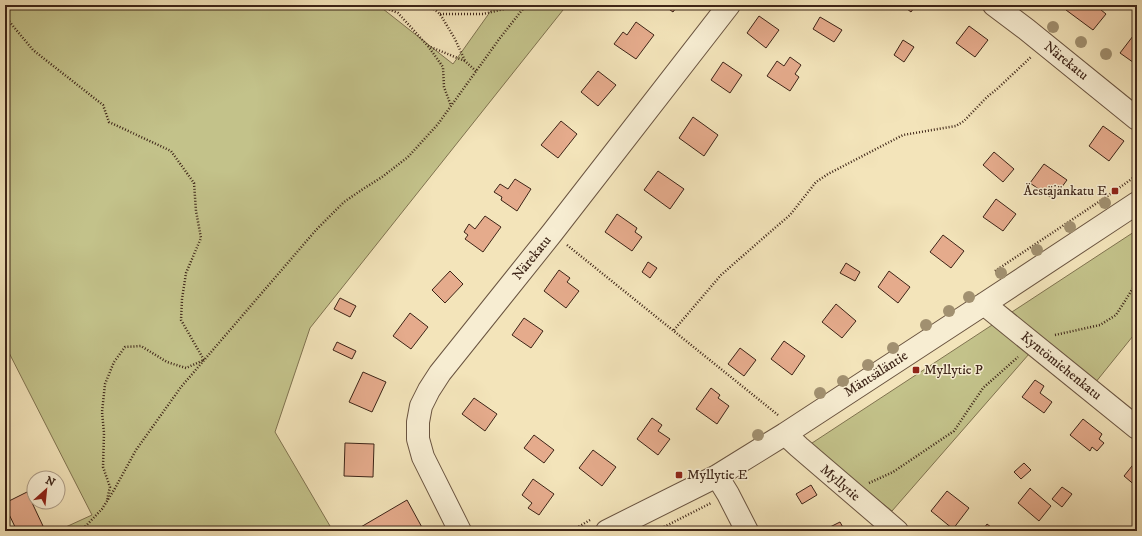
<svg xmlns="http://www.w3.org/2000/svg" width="1142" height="536" font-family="'IM FELL DW Pica',serif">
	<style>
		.green { fill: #c3c28a; stroke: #807350 }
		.building { fill: #e5ab8c; stroke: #3d2417 }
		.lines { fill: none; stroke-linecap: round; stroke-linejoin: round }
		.minor-casing { stroke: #6a5440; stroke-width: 24 }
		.path { stroke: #3d2417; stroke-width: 2.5; stroke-dasharray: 1 2; stroke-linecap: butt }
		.minor { stroke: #f7edd2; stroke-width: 22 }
		.tree { fill: #a19070 }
		.poi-dot { fill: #8f2418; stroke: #f7edd2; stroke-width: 1.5 }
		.labels { text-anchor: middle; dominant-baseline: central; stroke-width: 3; stroke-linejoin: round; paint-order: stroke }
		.street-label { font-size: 14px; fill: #3d2417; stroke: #f7edd2 }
		.poi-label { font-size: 14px; fill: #3d2417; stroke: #f7edd2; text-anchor: start }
	</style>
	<rect width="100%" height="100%" fill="#f3e4ba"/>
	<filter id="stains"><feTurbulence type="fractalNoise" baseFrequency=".005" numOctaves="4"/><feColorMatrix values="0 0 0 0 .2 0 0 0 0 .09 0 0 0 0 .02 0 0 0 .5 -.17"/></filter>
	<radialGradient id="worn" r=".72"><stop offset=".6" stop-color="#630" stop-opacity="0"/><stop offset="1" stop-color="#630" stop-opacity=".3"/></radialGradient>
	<!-- green -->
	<path class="green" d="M5,5H378L453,64L495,5H567L310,328L275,432L330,526L320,531H57L92,515L5,345Z
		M1137,230V331L1091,388L1036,346L892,511L809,445Z"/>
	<!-- building -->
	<path class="building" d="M663,5H678L673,12Z
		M902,5H916L911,12Z
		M1069,5H1095L1106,14L1093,30L1066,10Z
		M759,16L779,30L766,48L747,33Z
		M820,17L842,30L834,42L813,29Z
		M636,22L654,35L636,59L614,44L623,32L627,35Z
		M969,26L988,40L975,57L956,43Z
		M1133,36L1137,39V65L1120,53Z
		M903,40L914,47L904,62L894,55Z
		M790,57L801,65L795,74L799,77L790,91L767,76L777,61L784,66Z
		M723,62L742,75L730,93L711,80Z
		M598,71L616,85L598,106L581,92Z
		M693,117L718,135L704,156L679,138Z
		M561,121L577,134L558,158L541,145Z
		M1103,126L1124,141L1109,161L1089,146Z
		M994,152L1014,169L1003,182L983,165Z
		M1044,164L1067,180L1053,199L1030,183Z
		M658,171L684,189L670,209L644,190Z
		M515,179L531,189L517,211L501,200L502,197L494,192L500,184L508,189Z
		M996,199L1016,214L1003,231L983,217Z
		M617,214L637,228L635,232L642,237L632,251L605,232Z
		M485,216L501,227L483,252L465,239L468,235L464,232L469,224L475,229Z
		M943,235L964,251L951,268L930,252Z
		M648,262L657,268L650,278L642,272Z
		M846,263L860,272L855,281L840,273Z
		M559,270L570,278L567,282L579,291L566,308L544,291Z
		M450,271L463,284L445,303L432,290Z
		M889,271L910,287L898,303L878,287Z
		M340,298L356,306L350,317L334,309Z
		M836,304L856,321L842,338L822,322Z
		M410,313L428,327L411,349L393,336Z
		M524,318L543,331L531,348L512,335Z
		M784,341L805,356L792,375L771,359Z
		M337,342L356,351L352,359L333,350Z
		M740,348L756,360L744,376L728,364Z
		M363,372L386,382L372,412L349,402Z
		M1035,380L1044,386L1040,393L1052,402L1044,413L1022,397Z
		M711,388L720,395L718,398L729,406L717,424L696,409Z
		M474,398L497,414L485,431L462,414Z
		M652,418L662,425L658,431L670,439L658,455L637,439Z
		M1083,419L1102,434L1099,439L1104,443L1097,451L1092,447L1090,451L1070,435Z
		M534,435L554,450L544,463L524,448Z
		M345,443L374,444L373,477L344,476Z
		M593,450L616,467L602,486L579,468Z
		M1136,461L1137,462V487L1124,476Z
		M1024,463L1031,470L1021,479L1014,472Z
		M533,479L554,494L539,515L528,508L532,503L522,495Z
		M811,485L817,495L802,504L796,494Z
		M1062,487L1072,494L1062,507L1052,499Z
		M1030,488L1051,506L1039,521L1018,503Z
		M947,491L969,508L953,529L931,511Z
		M27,492L43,526L33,531H17L5,506V503Z
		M407,500L424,531H354Z
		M840,522L845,531H822Z
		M987,524L996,531H982Z"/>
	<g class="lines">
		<defs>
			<path id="minor" d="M994,5L1026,29L1137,119
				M984,304L1137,428
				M785,434L799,447L897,531
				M717,476L728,494L747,531
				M460,531L423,457L418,439V422L421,406L429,390L440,373L552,233L729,5
				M607,531L717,476L785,434L984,304L1137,203"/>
		</defs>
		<!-- minor casing -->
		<use href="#minor" class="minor-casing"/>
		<!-- path -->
		<path class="path" d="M378,5L398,13L428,46L465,61L476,71
			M429,5L440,14L455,39L465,61
			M5,7L11,5
			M440,14H483L521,5
			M5,17L8,20L33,50L103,105L109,122L171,151L194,183L196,211L201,238L186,273L182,299L181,320L204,360L186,368L167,362L141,346L125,347L114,362L105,384L102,412L104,433L103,467L110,487L107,500
			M428,46L443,67L444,87L451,106
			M567,245L778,415
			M995,271L1115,191L1137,175
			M674,330L721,275L769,233L790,215L816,182L828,174L903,135L956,126L964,121L987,97L997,89L1031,57
			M1055,335L1100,325L1116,315L1137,282
			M869,483L893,472L954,431L983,388L1018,357
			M81,531L102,509L114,490L136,450L181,387L316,230L344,202L363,189L382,177L408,157L438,124L500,38L526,5
			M571,531L590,520
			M656,531L711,503"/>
		<!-- minor -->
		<use href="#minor" class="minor"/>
	</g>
	<!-- trees -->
	<g class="tree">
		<circle cx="1053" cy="27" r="6"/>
		<circle cx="1081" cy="42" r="6"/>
		<circle cx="1106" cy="54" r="6"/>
		<circle cx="1105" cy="203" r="6"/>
		<circle cx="1070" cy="227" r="6"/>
		<circle cx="1037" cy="250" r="6"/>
		<circle cx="1001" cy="273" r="6"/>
		<circle cx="969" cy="297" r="6"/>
		<circle cx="949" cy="311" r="6"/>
		<circle cx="926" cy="325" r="6"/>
		<circle cx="893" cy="348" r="6"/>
		<circle cx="868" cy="365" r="6"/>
		<circle cx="843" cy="381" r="6"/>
		<circle cx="820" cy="393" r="6"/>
		<circle cx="758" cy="435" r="6"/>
	</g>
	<!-- markers -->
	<g class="poi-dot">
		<rect x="1111" y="187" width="8" height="8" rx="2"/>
		<rect x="912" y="366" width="8" height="8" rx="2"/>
		<rect x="675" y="471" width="8" height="8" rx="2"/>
	</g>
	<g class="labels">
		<!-- street labels -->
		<g class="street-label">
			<text transform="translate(1066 61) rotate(39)">Närekatu</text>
			<text transform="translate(532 258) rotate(-51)">Närekatu</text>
			<text transform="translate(1061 366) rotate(39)">Kyntömiehenkatu</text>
			<text transform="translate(876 374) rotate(-33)">Mäntsäläntie</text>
			<text transform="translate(840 483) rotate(41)">Myllytie</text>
		</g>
		<!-- poi labels -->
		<g class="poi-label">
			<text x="1107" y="191" text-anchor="end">Äestäjänkatu E</text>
			<text x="924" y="370">Myllytie P</text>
			<text x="687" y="475">Myllytie E</text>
		</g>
	</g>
	<!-- margin -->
	<rect width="1142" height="536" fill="none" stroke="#f3e4ba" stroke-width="20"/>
	<rect x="6" y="6" width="1130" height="524" fill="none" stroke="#3d2417" stroke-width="2"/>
	<rect x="10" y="10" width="1122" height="516" fill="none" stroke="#3d2417"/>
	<!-- north arrow -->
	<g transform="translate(46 490) rotate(27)"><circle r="19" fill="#f7edd2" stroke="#ad9d87"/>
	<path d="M0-3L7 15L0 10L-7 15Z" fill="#8f2418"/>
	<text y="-6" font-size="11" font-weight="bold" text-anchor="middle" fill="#3d2417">N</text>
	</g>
	<rect width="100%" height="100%" filter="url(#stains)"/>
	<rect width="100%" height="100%" fill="url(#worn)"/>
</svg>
